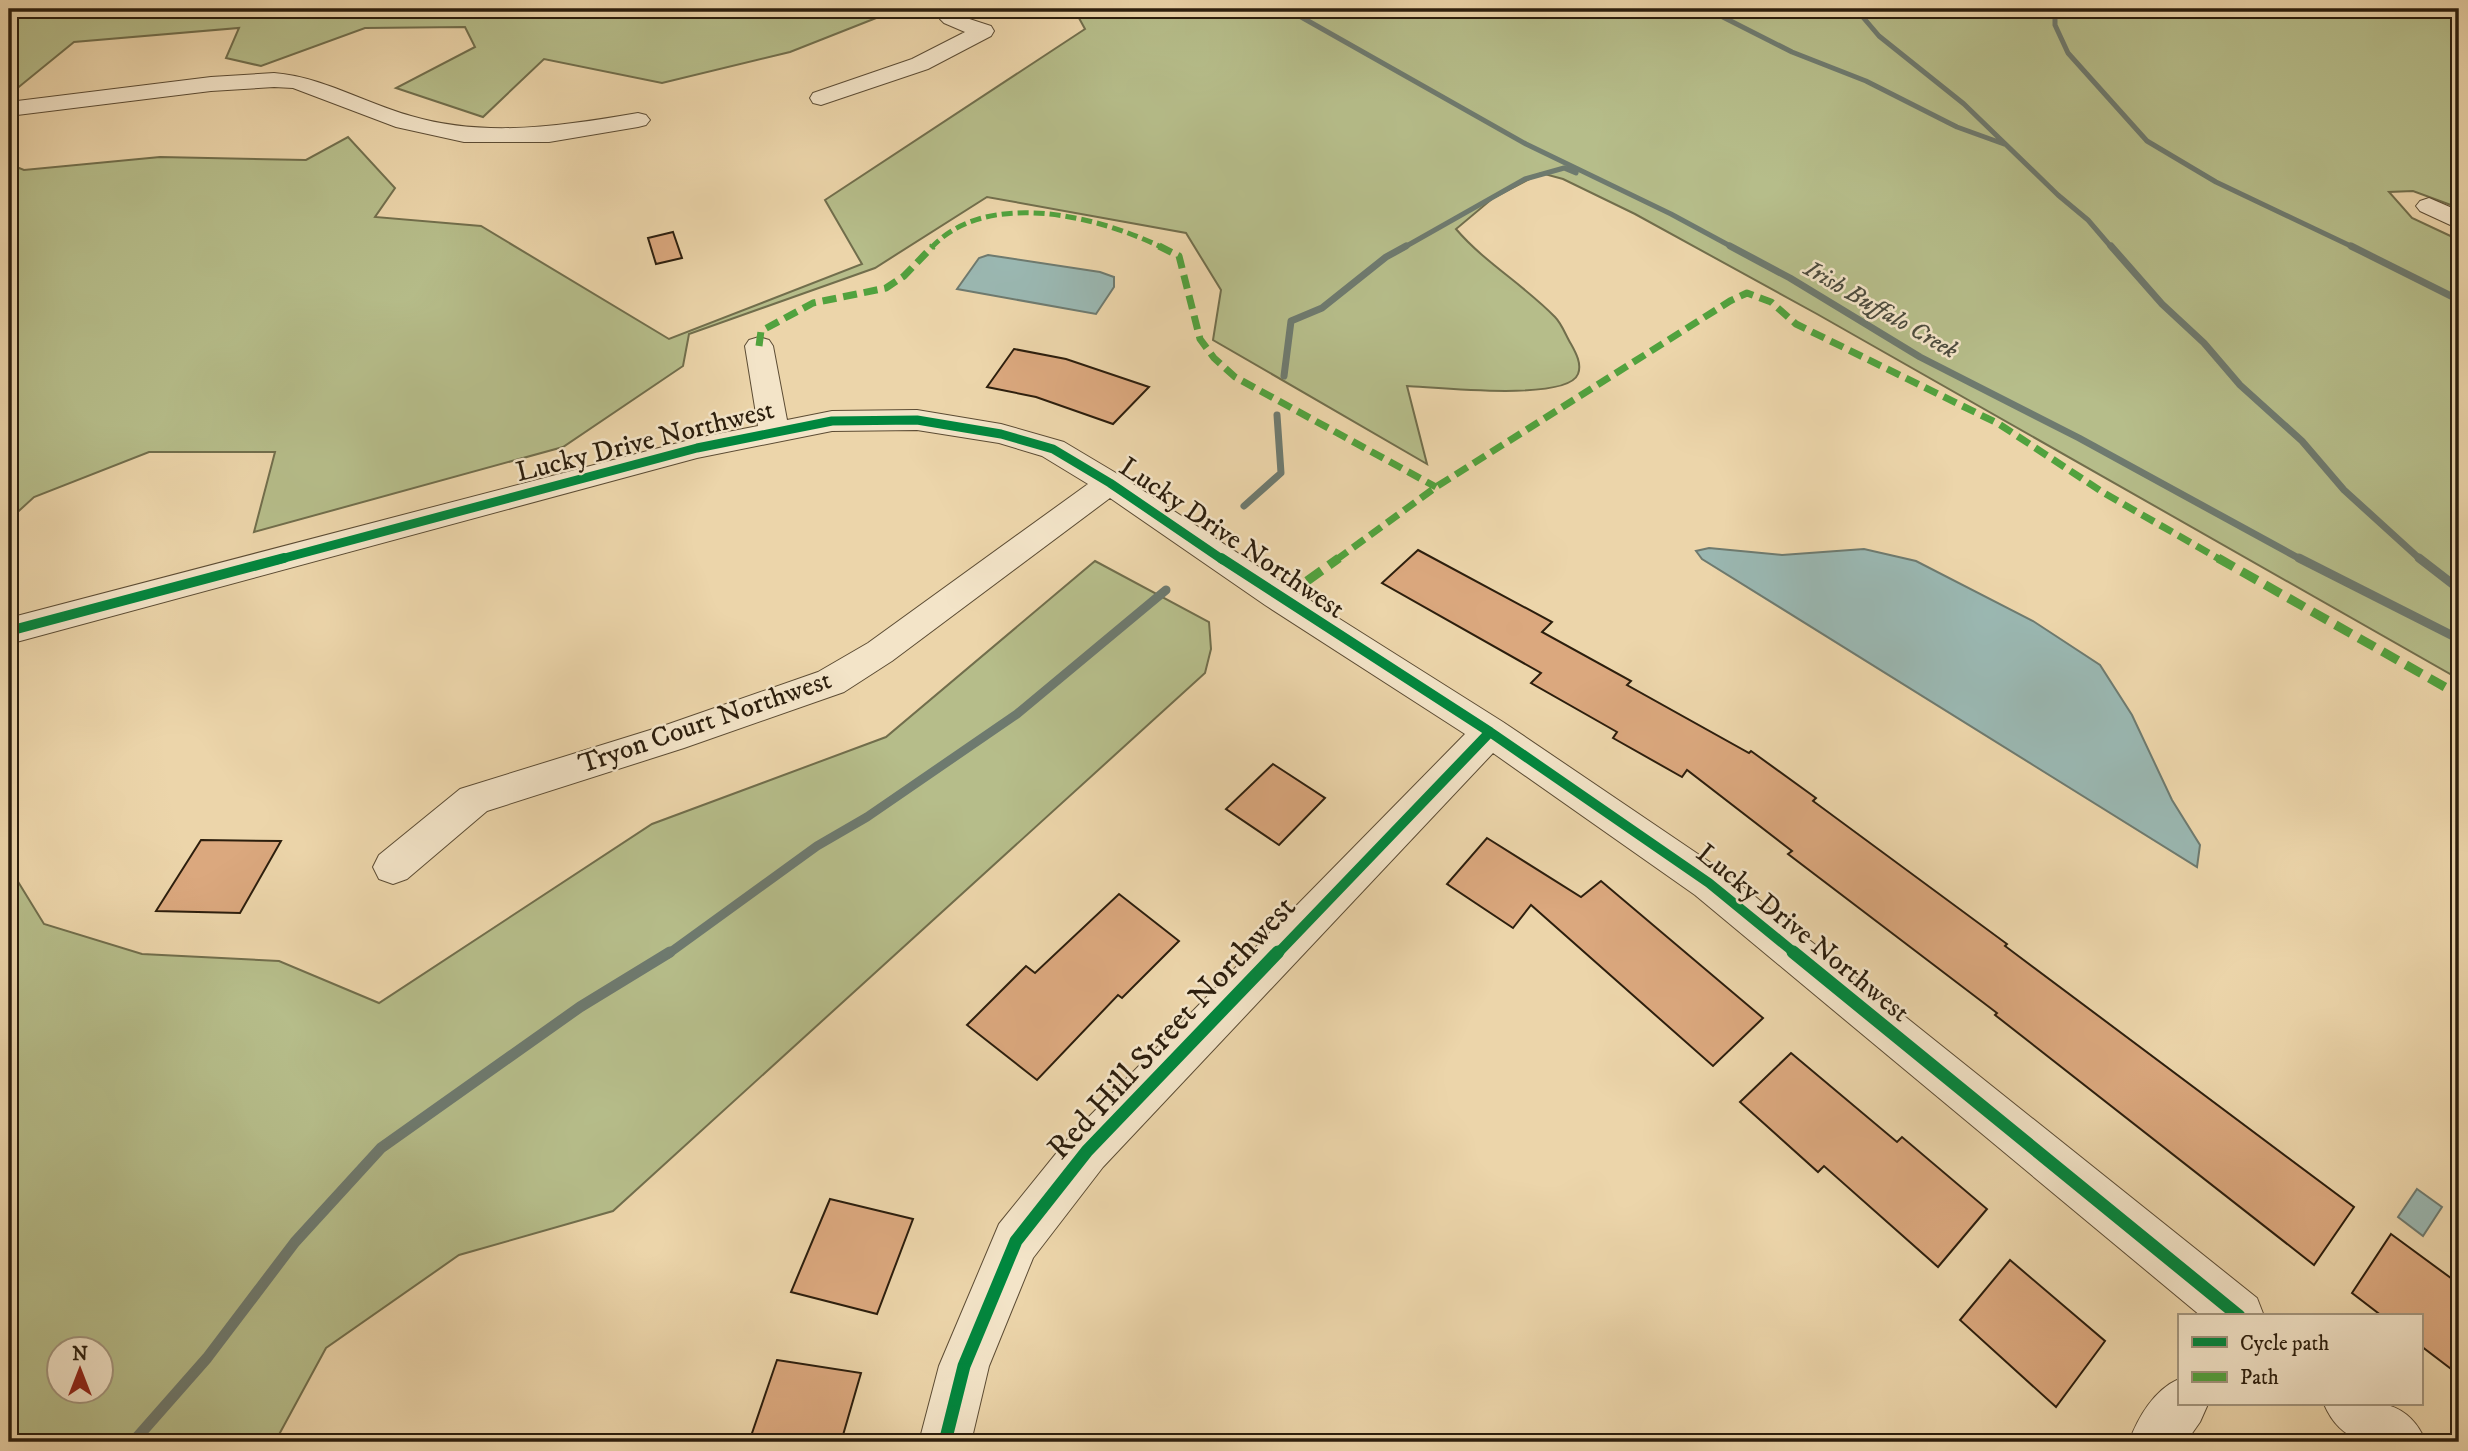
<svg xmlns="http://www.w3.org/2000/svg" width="2468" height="1451" font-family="'IM FELL DW Pica',serif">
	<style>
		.green { fill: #b6bd8a; stroke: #716e4c; stroke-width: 2; fill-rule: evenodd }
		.water { fill: #9ab7b1; stroke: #6e7a6f; stroke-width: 2 }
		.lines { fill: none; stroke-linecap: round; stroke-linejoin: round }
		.stream-far3 { stroke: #6e7a6f; stroke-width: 5 }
		.stream-far2 { stroke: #6e7a6f; stroke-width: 7 }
		.stream-far1 { stroke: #6e7a6f; stroke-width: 9 }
		.stream { stroke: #6e7a6f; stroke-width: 11 }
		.building { fill: #dba87e; stroke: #2c1e0d; stroke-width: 2 }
		.minor-casing { stroke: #5c4c34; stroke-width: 2 }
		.minor { fill: #f3e4c8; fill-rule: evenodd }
		.quiet-far2 { stroke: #51a23e; stroke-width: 5; stroke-dasharray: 11 5; stroke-linecap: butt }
		.quiet-far1 { stroke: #51a23e; stroke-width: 7; stroke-dasharray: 14 7; stroke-linecap: butt }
		.quiet { stroke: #51a23e; stroke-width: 9; stroke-dasharray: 18 9; stroke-linecap: butt }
		.cycleway-far2-casing { stroke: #f3e4c8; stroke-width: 12 }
		.cycleway-far1-casing { stroke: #f3e4c8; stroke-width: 15 }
		.cycleway-casing { stroke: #f3e4c8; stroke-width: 18 }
		.cycleway-far2 { stroke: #00873e; stroke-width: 9 }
		.cycleway-far1 { stroke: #00873e; stroke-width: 10 }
		.cycleway { stroke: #00873e; stroke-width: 13 }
		.labels { text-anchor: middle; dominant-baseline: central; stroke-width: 5; stroke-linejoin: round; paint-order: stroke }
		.far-water-label { font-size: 24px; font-style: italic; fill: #4d4c3e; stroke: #f3e4c8 }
		.street-label { font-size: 28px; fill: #2c1e0d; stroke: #f3e4c8 }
		.near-street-label { font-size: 33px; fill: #2c1e0d; stroke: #f3e4c8 }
	</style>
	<rect width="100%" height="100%" fill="#ecd5aa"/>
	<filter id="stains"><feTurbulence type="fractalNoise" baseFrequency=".00286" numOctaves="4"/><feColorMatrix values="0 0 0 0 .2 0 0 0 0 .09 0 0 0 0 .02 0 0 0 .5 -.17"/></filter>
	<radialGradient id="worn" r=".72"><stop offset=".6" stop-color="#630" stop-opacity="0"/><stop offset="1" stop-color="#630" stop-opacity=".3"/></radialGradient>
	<!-- green -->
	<path class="green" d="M9,9H899L790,52L662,83L544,59L483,117L396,88L475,47L465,27L365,28L261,66L226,58L239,28L74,42L9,95Z
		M1074,9H2459V208L2413,191L2389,192L2412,218L2459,240V679L1817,314L1635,214L1563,179L1541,173L1493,198L1456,229C1484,262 1524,285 1555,317C1562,324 1566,336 1571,344C1576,353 1582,364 1578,374C1567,402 1434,387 1407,386L1427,464L1213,340L1221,290L1186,233L987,197L875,268L689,334L683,366L563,447L254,532L275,452H149L34,497L9,520V164L24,170L160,157L306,160L348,137L395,188L375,217L481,226L669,339L862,264L825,200L1085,29Z
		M1095,561L1209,622L1211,649L1205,673L613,1211L459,1255L326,1348L275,1442H9V867L44,924L142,954L279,961L379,1003L652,824L886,737ZM60,1350H102V1392H60Z"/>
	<!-- water -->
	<path class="water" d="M988,255L1100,272L1114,277V287L1096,314L957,289L979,258Z
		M1709,548L1782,555L1864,549L1916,561L2033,621L2100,665L2132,715L2172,800L2200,845L2197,867L1702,559L1696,551Z
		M2417,1189L2442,1207L2423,1236L2398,1217Z"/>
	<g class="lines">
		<!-- stream-far3 -->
		<path class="stream-far3" d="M544,9C611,16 677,19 744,9
			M1287,9L1526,144L1671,214L1734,248
			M1707,9L1792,52L1866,81L1957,127L2004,144
			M1856,9L1879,36L1964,104L2058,195L2088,220L2112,248
			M2055,9V25L2068,53L2147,141L2216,182L2355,248
			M1403,248L1525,179L1564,168L1576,173"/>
		<!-- stream-far2 -->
		<path class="stream-far2" d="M1730,246L1790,278L1920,357L2079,438L2302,560
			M2111,246L2162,304L2204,343L2240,385L2302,441L2344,490L2421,560
			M2351,246L2459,300
			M1284,376L1291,321L1322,308L1386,257L1406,246
			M1244,506L1281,473L1277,415"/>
		<!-- stream-far1 -->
		<path class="stream-far1" d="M2299,558L2459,639
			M2419,558L2459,589
			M668,954L817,846L867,817L1017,714L1166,590"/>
		<!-- stream -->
		<path class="stream" d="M133,1442L207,1358L295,1242L381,1148L580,1007L670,952"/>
	</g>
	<!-- building -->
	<path class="building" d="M673,232L682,258L656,264L648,238Z
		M1014,349L1066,359L1149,387L1113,424L1036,397L987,387Z
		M1418,550L1552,622L1542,632L1631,681L1627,685L1749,753L1751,751L1816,798L1813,801L2007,944L2005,946L2354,1207L2314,1265L1995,1015L1997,1013L1788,854L1792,851L1687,770L1682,777L1613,738L1617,732L1531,683L1541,673L1382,583Z
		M1273,764L1325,798L1279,845L1226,809Z
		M1487,838L1581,897L1601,881L1763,1018L1713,1066L1531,905L1513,928L1447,884Z
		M201,840L281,841L240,913L156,911Z
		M1119,894L1179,941L1122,998L1118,995L1037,1080L967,1025L1026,966L1035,973Z
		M1791,1053L1897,1142L1902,1137L1987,1209L1938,1267L1824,1166L1818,1172L1740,1102Z
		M830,1199L913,1219L877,1314L791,1292Z
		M2391,1234L2459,1284V1375L2421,1346V1316H2382L2352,1293Z
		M2010,1260L2105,1341L2056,1407L1960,1320Z
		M777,1360L861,1373L841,1442H749Z"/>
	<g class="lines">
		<defs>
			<path id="minor" d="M951,13L991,26L994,31L991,36L928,69L821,105L813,103L810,98L813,93L912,59L965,32L944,23L940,19L944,15Z
				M274,73C323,77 364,103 411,116C486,138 562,126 638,113L646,115L650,120L646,125L638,127L549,142H464L396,127L293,88L274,87L211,91L9,116V102L211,77Z
				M2429,198L2459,211V229L2420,211L2416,206L2420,201Z
				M759,337L769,340L773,346L787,420L832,411L917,410L1001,424L1064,442L1121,476L1289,587L1503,722L1723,871L2257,1298L2264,1316H2201L1695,895L1493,753L1103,1167L1033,1258L989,1366L971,1442H919L939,1366L999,1224L1071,1135L1465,734L1265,605L1110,498L892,661L844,692L684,748L487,811L407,879L393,884L379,879L373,867L379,855L460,789L663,726L818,672L868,643L1088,484L1042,456L999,443L917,430L832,431L697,458L9,644V618L697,438L758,426L745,346L749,340Z
				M2179,1379V1404H2208L2200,1422L2186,1442H2129C2138,1417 2154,1390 2179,1379Z
				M2324,1404C2368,1402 2406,1394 2426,1442C2382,1444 2344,1451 2324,1404Z"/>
		</defs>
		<!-- minor casing -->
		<use href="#minor" class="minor-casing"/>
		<!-- minor -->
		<use href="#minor" class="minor"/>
		<!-- quiet-far2 -->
		<path class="quiet-far2" d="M931,248C986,188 1099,216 1163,248"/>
		<!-- quiet-far1 -->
		<path class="quiet-far1" d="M1159,246L1179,256L1200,339L1214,358L1235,377L1436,487
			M759,346L761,331L813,303L886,288L904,276L933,246
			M1336,560L1436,487L1730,301L1747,293L1771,302L1796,324L1999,424L2104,493L2221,560"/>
		<!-- quiet -->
		<path class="quiet" d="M2218,558L2459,695
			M1307,581L1339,558"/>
		<defs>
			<path id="cycleway-far2" d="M277,560L697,448L832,421L917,420L1001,434L1053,449L1110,483L1223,560"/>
			<path id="cycleway-far1" d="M1221,558L1490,732L1709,883L1796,954
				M9,631L284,558
				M1277,954L1490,732"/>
			<path id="cycleway" d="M1793,952L2239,1316
				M945,1442L964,1366L1016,1241L1087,1151L1278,952"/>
		</defs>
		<!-- cycleway-far2 casing -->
		<use href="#cycleway-far2" class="cycleway-far2-casing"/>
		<!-- cycleway-far1 casing -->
		<use href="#cycleway-far1" class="cycleway-far1-casing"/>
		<!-- cycleway casing -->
		<use href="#cycleway" class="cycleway-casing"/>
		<!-- cycleway-far2 -->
		<use href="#cycleway-far2" class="cycleway-far2"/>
		<!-- cycleway-far1 -->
		<use href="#cycleway-far1" class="cycleway-far1"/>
		<!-- cycleway -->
		<use href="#cycleway" class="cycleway"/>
	</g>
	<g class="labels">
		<!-- far-water labels -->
		<g class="far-water-label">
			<text transform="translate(1881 310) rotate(30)">Irish Buffalo Creek</text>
		</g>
		<!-- street labels -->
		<g class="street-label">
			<text transform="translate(645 441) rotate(-14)">Lucky Drive Northwest</text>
			<text transform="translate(1232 538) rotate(34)">Lucky Drive Northwest</text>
			<text transform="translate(705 722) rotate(-19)">Tryon Court Northwest</text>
			<text transform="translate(1803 933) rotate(39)">Lucky Drive Northwest</text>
		</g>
		<!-- near-street labels -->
		<g class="near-street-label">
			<text transform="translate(1172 1028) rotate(-47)">Red Hill Street Northwest</text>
		</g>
	</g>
	<!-- margin -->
	<rect width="2468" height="1451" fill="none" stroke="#ecd5aa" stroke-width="35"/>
	<rect x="10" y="10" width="2447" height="1430" fill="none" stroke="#2c1e0d" stroke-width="3.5"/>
	<rect x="18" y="18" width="2433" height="1416" fill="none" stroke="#2c1e0d" stroke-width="2"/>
	<!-- legend -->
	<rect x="2178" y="1314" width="245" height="91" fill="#f3e4c8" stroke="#a3957d" stroke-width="2"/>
	<rect x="2192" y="1337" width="35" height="10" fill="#00873e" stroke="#a3957d" stroke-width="2"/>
	<text x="2240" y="1350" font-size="21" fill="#2c1e0d">Cycle path</text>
	<rect x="2192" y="1372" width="35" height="10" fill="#51a23e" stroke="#a3957d" stroke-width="2"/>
	<text x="2240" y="1384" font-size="21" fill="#2c1e0d">Path</text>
	<!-- north arrow -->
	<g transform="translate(80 1370)"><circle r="33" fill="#f3e4c8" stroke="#a3957d" stroke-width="2"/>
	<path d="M0-5L12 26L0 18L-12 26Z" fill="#8f2418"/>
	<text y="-10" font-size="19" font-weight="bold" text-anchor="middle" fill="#2c1e0d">N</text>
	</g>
	<rect width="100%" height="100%" filter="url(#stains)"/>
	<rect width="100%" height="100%" fill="url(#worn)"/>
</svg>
